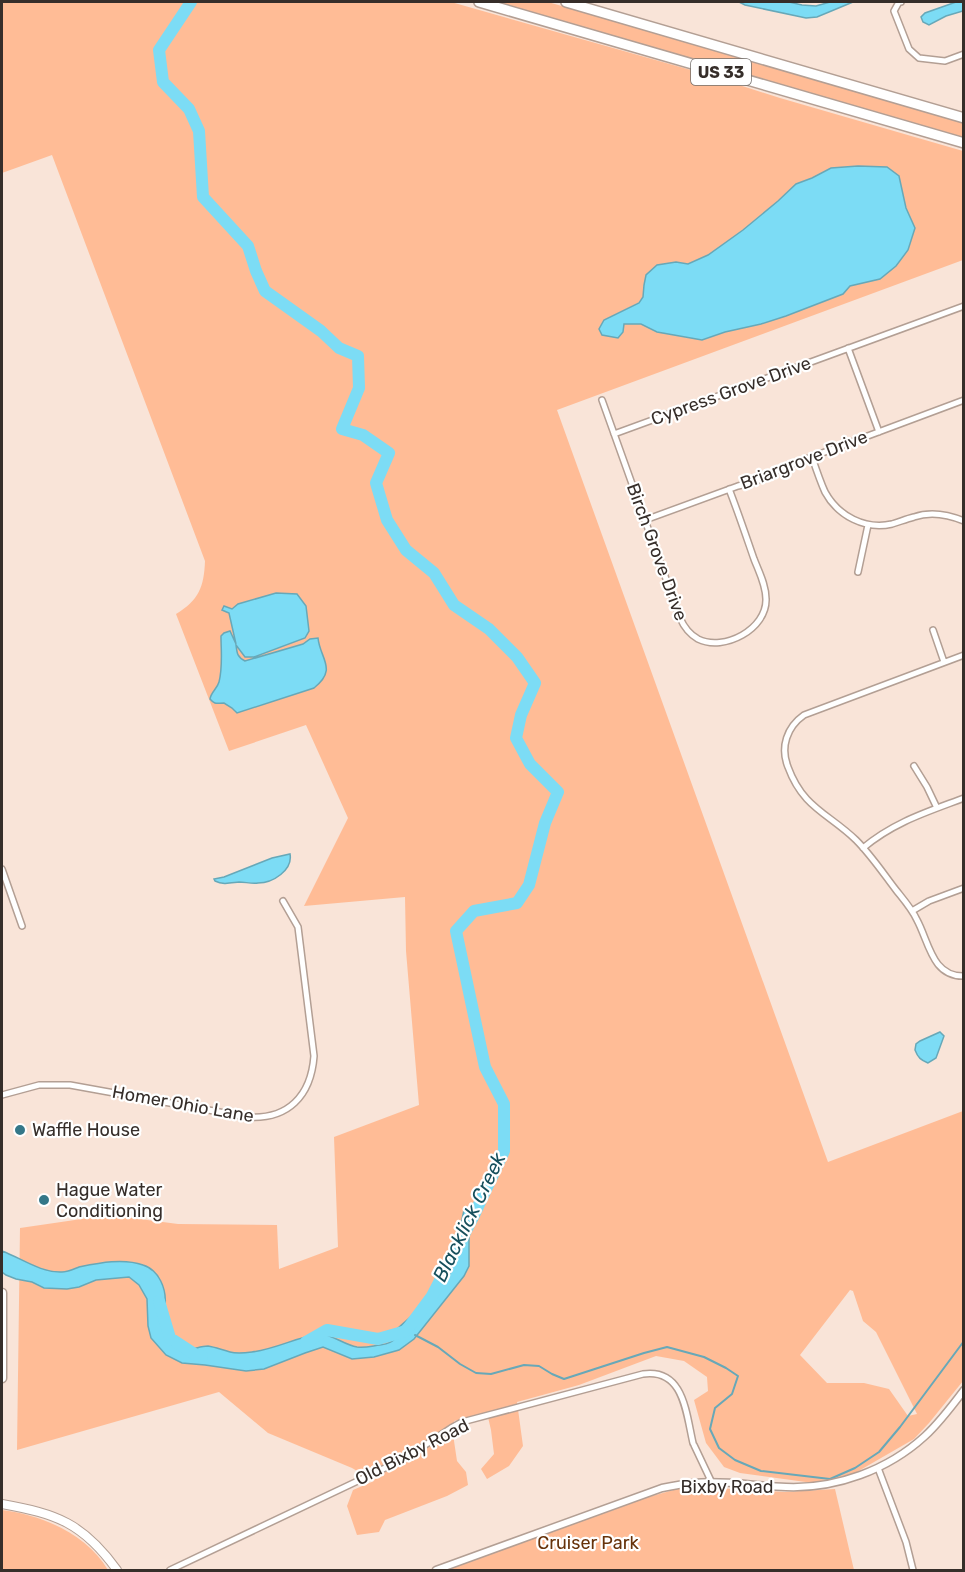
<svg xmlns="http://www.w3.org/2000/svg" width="965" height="1572" font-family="Rubik,sans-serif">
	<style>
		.green { fill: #ffbc96; fill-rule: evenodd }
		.water { fill: #7cdcf5; stroke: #67a8b8; stroke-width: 1.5 }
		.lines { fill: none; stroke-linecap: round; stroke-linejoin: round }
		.stream { stroke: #67a8b8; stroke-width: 2 }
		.river { stroke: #7cdcf5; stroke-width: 12 }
		.minor-casing { stroke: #b39f94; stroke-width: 8 }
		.tertiary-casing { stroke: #b39f94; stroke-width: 9 }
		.secondary-casing { stroke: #b39f94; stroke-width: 10 }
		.primary-casing { stroke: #b39f94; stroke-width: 11 }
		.motorway-casing { stroke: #b39f94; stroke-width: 12 }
		.minor { stroke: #fff; stroke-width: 5 }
		.tertiary { stroke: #fff; stroke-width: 6 }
		.secondary { stroke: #fff; stroke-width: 8 }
		.primary { stroke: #fff; stroke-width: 8 }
		.motorway { stroke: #fff; stroke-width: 9 }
		.poi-dot { fill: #347788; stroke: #fff; stroke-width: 2 }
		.labels { text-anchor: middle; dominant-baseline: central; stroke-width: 4.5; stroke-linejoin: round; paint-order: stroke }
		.shield { fill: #fff; stroke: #726d6a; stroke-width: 1.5 }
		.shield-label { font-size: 16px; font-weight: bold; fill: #362e2a }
		.street-label { font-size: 18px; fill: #362e2a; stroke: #fff }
		.poi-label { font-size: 18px; fill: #362e2a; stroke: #fff; text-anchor: start }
		.park-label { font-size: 18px; fill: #67320a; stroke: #fff }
		.water-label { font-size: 20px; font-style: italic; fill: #164f5c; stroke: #fff }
	</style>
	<rect width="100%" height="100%" fill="#f9e4d8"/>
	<!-- green -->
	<path class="green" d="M2,2H451L705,74L780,98L963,151V260L557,410L828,1162L963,1111V1381L929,1423L914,1439L855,1473L843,1479L813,1483L740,1473L724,1467L706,1443L694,1400L708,1391L707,1377L684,1361L656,1356L579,1385L517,1402L523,1446L509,1466L487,1479L481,1469L494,1454L491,1430L487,1413L454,1421V1441L457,1461L466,1472L468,1485L447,1496L385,1520L379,1532L357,1535L347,1506L353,1490L374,1481L352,1468L268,1433L219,1392L17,1450L20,1228L109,1215L178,1224L277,1225L279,1269L338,1247L334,1137L419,1105L406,951L405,897L304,906L348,818L306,725L229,751L176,614C199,600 204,587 205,561L52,155L2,173ZM899,176L906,208L915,228L908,250L896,266L880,279L850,286L843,294L761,324L725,332L702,340L657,332L641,324H624L604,320L638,303L643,297L644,285L676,262L688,264L708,255L743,230L778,201L796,184L812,178ZM850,1290L853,1291L863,1321L876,1332L917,1414L908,1416L889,1389L864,1383H827L800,1355Z
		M496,2H548L963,123V138Z
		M716,1488L785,1492L835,1489L854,1570H436L606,1507L608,1512L645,1498L677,1489Z
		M2,1510C42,1515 87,1534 108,1570H2Z"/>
	<!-- water -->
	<path class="water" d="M739,2H789L802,5L816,6L830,2H853L817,17L806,18L745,5Z
		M956,2H963V11L946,16L929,25L923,22L921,17L925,13Z
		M858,166L887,167L899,176L906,208L915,228L908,250L896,266L880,279L850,286L843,294L786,316L761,324L725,332L702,340L657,332L641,324H624L623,332L618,338L602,335L599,329L604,320L639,303L643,297L644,285L646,275L657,265L676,262L688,264L708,255L743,230L778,201L796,184L812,178L831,168Z
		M276,593L297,594L306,606L309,631L305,638L254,657H245L236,645C237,653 237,657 245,661L303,644L310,639L318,638C320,659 338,669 314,688L237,713L232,708L224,703C217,703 215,705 210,699C211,692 217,689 219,682C223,667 221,651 221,636L224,633L230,631L236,644L229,613L222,610L224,606L232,609L238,604Z
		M290,854C293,870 273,883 258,883C252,884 245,882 239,882C230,883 223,885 215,881L214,879L224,877L272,858Z
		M940,1032L944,1036L936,1058L928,1063C921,1060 918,1058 915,1050L916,1044L920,1041Z
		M464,1210L479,1215L469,1233V1266L464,1276L414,1339L399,1350L374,1357L352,1359L323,1347L305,1353L264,1369L246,1371L205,1365L182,1363L166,1355L151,1338L148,1326L147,1299L139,1285L129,1277L96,1280L79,1287L67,1289L44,1288L32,1282L16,1279L6,1275L2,1272V1251C21,1258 41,1273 62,1272C68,1272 74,1269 79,1267C99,1263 123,1258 143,1265C159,1270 167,1289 165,1306C163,1322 161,1336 176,1347C187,1354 197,1346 208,1346C215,1347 222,1350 230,1352C237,1354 245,1353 252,1352C276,1349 297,1337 319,1334C330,1333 344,1345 357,1347C365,1348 372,1346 380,1345C388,1344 394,1342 398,1334L395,1331C415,1312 438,1297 451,1272Z"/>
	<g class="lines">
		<!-- stream -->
		<path class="stream" d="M415,1335L438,1347L460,1364L476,1373L491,1374L524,1365L539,1366L552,1374L564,1379L644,1353L667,1347L704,1357L726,1368L738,1376L732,1394L715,1408L710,1429L719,1448L735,1460L761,1471L830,1479L855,1468L879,1452L900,1427L964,1341"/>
		<!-- river -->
		<path class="river" d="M191,2L159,50L163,82L189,109L199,131L203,197L248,246L256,271L265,291L321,331L339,348L358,356L359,388L342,429L363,435L389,453L376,483L387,520L406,550L434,573L454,605L489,629L517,657L535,683L521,715L516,738L530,764L558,792L545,823L529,885L517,903L474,911L456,931L485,1067L504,1104V1151L474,1215L432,1296L406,1331L378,1339L327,1330L306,1342
			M159,1301L170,1338L196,1355L202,1356"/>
		<defs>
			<path id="minor" d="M901,2H899L894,11L909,49L919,58L945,61L964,54
				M848,348L879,432
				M602,400L680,618C684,627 689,634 698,639C724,652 767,629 766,599C766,585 759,572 754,559C746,536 738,512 729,489
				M614,434L964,306
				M812,457C816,469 820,481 825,492C838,516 865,530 892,524C899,522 906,519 914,517C931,511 947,514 964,521
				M645,520L738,486L755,482L782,468L964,400
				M858,572L868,525
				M933,630L944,662
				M964,655L804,715C787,727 780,747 788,767C803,808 828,813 856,840C871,855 883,873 896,890C904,900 912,909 917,920C929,942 932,977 964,976
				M914,766L927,787L937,808
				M863,848C894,822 927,812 964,798
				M2,869L22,926
				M912,911L929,901L964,888
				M2,1095L39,1085H70L247,1117C288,1120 311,1096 314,1056L298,927L283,901
				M694,1445L712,1483
				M878,1468L906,1542L913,1570
				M170,1570L404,1459L451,1428L462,1422L643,1374C684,1368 686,1413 693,1443"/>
			<path id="tertiary" d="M436,1570L662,1488C672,1486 683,1484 694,1483C724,1480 755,1486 786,1487C836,1489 888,1470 925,1436C939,1423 952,1406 964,1390"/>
			<path id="secondary" d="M2,1504C57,1514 83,1523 117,1570"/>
			<path id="primary" d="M2,1293V1378"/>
			<path id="motorway" d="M479,2L964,143
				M566,2L964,118"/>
		</defs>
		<!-- minor casing -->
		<use href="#minor" class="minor-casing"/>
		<!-- tertiary casing -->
		<use href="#tertiary" class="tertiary-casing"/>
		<!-- secondary casing -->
		<use href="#secondary" class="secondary-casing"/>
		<!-- primary casing -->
		<use href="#primary" class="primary-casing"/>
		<!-- motorway casing -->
		<use href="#motorway" class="motorway-casing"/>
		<!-- minor -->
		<use href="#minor" class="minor"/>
		<!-- tertiary -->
		<use href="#tertiary" class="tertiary"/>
		<!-- secondary -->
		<use href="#secondary" class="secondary"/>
		<!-- primary -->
		<use href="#primary" class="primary"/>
		<!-- motorway -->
		<use href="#motorway" class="motorway"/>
	</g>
	<!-- markers -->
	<g class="poi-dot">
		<circle cx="20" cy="1130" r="6"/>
		<circle cx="44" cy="1200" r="6"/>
	</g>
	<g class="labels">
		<!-- shield labels -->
		<rect class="shield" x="691" y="59" width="60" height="26" rx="4.5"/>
		<g class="shield-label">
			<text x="721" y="72">US 33</text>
		</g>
		<!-- street labels -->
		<g class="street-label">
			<text transform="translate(731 391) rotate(-20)">Cypress Grove Drive</text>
			<text transform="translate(804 460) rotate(-21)">Briargrove Drive</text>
			<text transform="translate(657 552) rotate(70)">Birch Grove Drive</text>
			<text transform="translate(183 1104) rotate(10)">Homer Ohio Lane</text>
			<text transform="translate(412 1452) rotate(-27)">Old Bixby Road</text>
			<text x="727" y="1487">Bixby Road</text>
		</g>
		<!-- poi labels -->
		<g class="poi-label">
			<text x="32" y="1130">Waffle House</text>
			<text x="56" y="1190">Hague Water<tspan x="56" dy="21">Conditioning</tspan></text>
		</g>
		<!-- park labels -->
		<g class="park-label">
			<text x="588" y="1543">Cruiser Park</text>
		</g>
		<!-- water labels -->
		<g class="water-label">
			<text transform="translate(469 1217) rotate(-64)">Blacklick Creek</text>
		</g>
	</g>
	<!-- border -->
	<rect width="965" height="1572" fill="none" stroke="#362e2a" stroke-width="6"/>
</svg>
